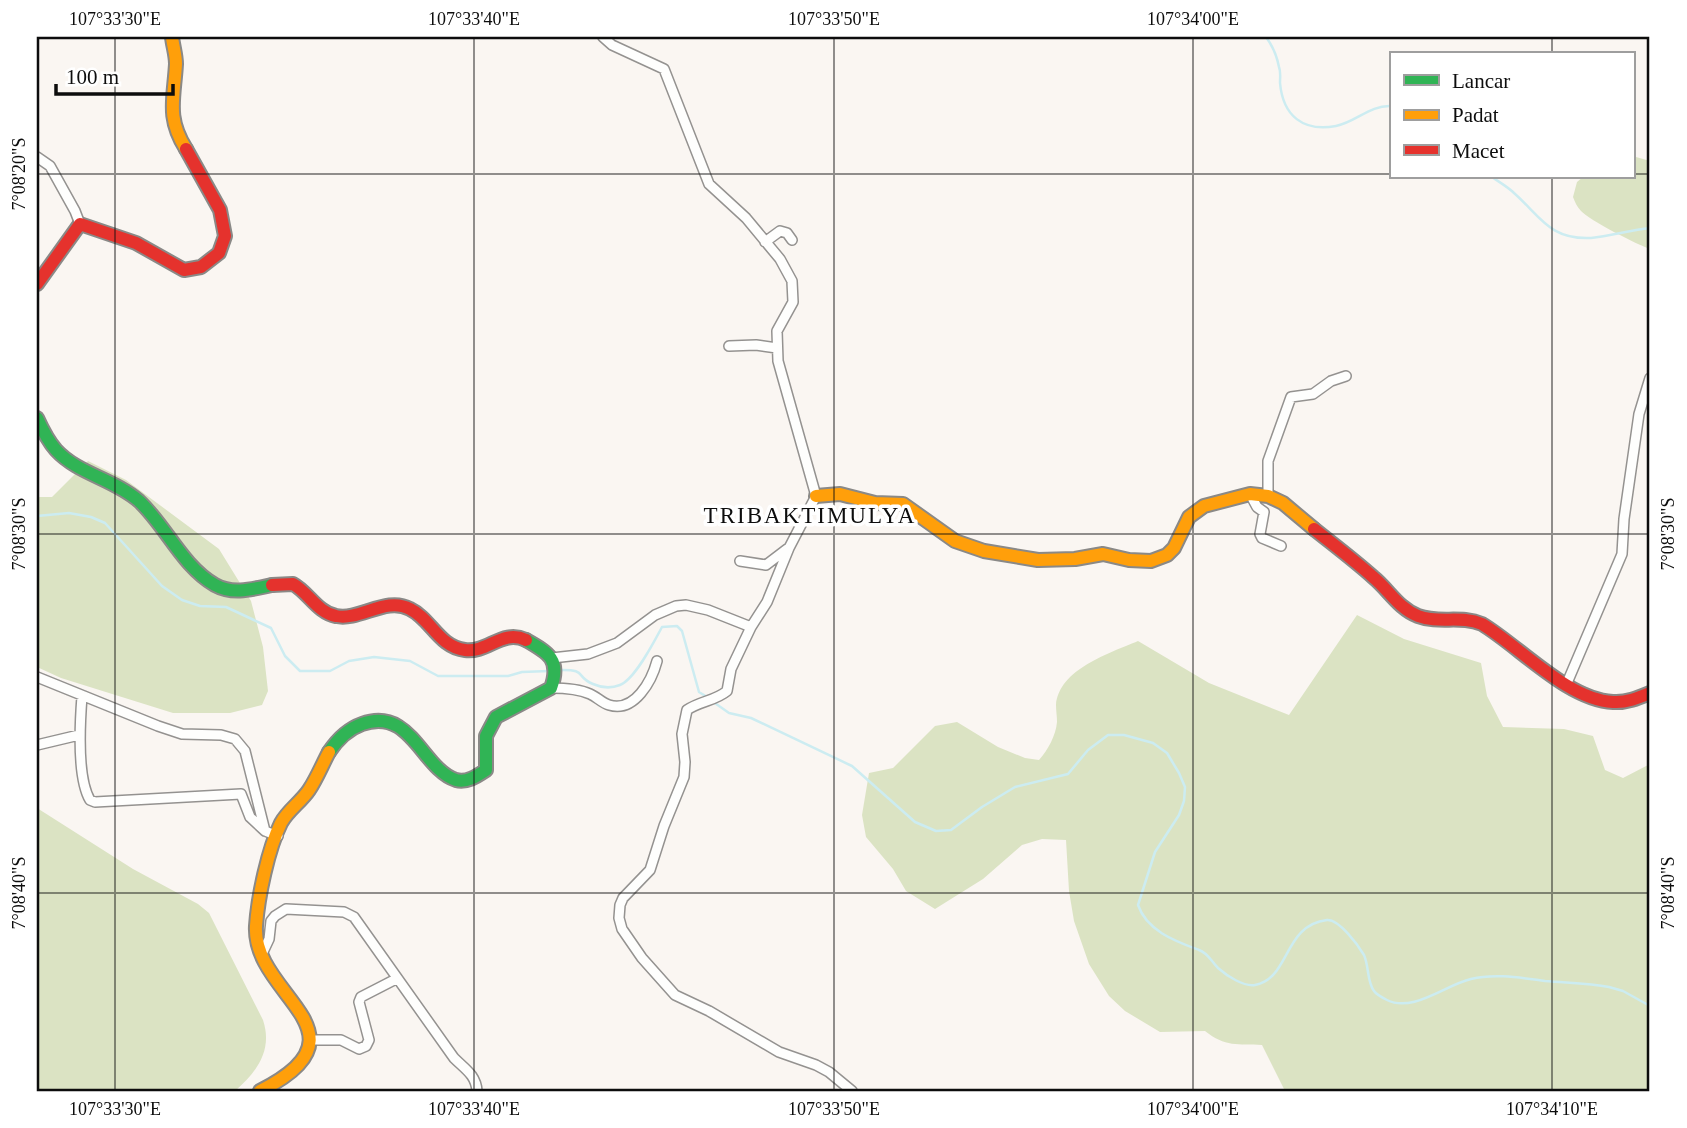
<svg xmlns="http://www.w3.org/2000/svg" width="1687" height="1128" font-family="'Times New Roman',serif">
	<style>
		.forest { fill: #dbe3c3 }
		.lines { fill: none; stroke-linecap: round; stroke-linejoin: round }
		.stream { stroke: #ccecf1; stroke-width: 2.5 }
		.street-casing { stroke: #949290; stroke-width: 12 }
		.fast-casing { stroke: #8a8987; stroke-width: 16 }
		.slow-casing { stroke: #8a8987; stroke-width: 16 }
		.jam-casing { stroke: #8a8987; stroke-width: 16 }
		.street { stroke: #fefefd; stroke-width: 9 }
		.fast { stroke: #30b455; stroke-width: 12 }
		.slow { stroke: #ff9f0a; stroke-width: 12 }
		.jam { stroke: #e5322d; stroke-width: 12 }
		.ticks { fill: none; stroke: #0d0d0d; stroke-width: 2; stroke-opacity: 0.45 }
		.labels { text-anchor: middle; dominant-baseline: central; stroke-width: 7; stroke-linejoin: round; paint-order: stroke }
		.quarter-label { font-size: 23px; letter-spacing: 2px; fill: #0d0d0d; stroke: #fff }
		.neatline { fill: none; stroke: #0d0d0d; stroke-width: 2.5 }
		.ticks-label { font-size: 18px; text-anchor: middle; fill: #0d0d0d }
	</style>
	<rect width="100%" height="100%" fill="#faf6f2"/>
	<!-- forest -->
	<path class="forest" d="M1636,157L1650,161V249C1638,245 1589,220 1581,211C1577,207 1575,202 1573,197L1577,182L1583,177H1633V158Z
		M88,461L126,480L219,549L251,601L263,647L268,691L262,705L230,713H173L61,678L37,667V497H52Z
		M1357,615L1404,639L1481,663L1487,696L1503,727L1564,729L1593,736L1605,770L1623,778L1650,764V1091H1285L1262,1045C1238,1044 1225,1047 1205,1031L1160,1032L1125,1011L1109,996L1089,964L1074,921L1069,891L1066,840L1042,839L1022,845L983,879L935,909L906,891L893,869L866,837L862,815L869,773L893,768L935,726L957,722L998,747L1025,758L1039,760C1048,750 1056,735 1057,722C1057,716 1056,711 1056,705C1059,669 1110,653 1138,641L1209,683L1289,715Z
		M37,808L133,869L198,904L209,913L263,1020C273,1050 257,1072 235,1091H37Z"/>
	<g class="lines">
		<!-- stream -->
		<path class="stream" d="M1266,37C1272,45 1277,57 1279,67C1281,72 1280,77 1280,83C1283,116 1303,132 1336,126C1356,122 1370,105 1391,106
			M1492,177C1499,182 1508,187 1514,193C1541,217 1550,240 1591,238C1611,236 1630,230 1650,228
			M37,516L69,513L91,517L105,523L162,586L182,600L200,606L226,607L271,628L285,656L300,671H330L349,661L374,657L410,661L438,676H508L522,672L549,671
			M559,670C588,669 575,677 593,684C602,688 610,689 620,685C635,679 654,642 662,627L677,626L682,631L699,692L707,697
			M712,701L729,713L751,718L852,766L915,822L936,831L951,830L982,807L1015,787L1068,774L1088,750L1108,735H1124L1153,743L1167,753L1179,773L1185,787L1184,801L1179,815L1155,852L1138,905C1147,931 1175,941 1199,950C1208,953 1211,961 1218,968C1227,976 1244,987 1255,985C1290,979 1283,925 1327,920C1339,919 1358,945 1364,955C1369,966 1367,982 1374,991C1376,994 1383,998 1387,1000C1413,1013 1445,985 1471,979C1495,973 1522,978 1545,981C1567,983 1588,983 1609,987L1623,991L1650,1006"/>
		<defs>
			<path id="street" d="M37,157L50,166L75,211L80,224
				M765,242L780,231L787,233L792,240
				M729,346L756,345L777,348
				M1250,494L1257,507L1264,512L1260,534L1262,538L1281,546
				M1268,496V461L1291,397L1313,394L1331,381L1346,376
				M740,561L766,565L787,549
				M751,627L731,669L727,691C715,701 700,701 687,710L682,734L685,762L684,777L664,826L650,870L623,898L620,905L619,918L622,929L642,958L675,995L709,1011L779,1052L816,1065L829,1072L852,1091
				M552,658L588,654L617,643L655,615L676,606L686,605L708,610L751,627L767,602L789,548L816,496L778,361L777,331L793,302L792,281L780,259L746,218L709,184L664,69L612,45L603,37
				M37,677L158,726L182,734L221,735L235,739L245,751L265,831L278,836
				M1567,683L1622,554L1624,519L1639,414L1650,378
				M551,688C563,688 579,689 590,694C597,697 602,703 609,705C635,713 652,680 657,661
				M82,696C80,722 77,778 90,800L95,802L241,794L250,817L265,831
				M37,745L79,735
				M262,954L269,939L271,921L275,916L286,909L344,912L354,917L454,1058C465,1069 476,1075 477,1091
				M312,1040H341L359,1049L366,1046L369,1040L359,1002L361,997L396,979"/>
			<path id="fast" d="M37,418C42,429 48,441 56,450C78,474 114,479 139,501C166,526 182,566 215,585C233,595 253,589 272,585
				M329,752C337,740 348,729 362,724C411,706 422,769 456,780C467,783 477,776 486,770V736L496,717L551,688C561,660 549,653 526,640"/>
			<path id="slow" d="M172,37C173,46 176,55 176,64C174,99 166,117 186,149
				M816,496L840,494L875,503L903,504L955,541L984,551L1038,560L1075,559L1103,554L1129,560L1151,561L1167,555L1174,548L1189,517L1204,506L1250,494L1268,496L1283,503L1314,529
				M260,1091C376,1032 252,996 256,926C258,897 268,849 281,823C288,810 301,802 309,790C317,778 322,765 329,752"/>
			<path id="jam" d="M37,284L80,224L136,243L184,270L201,267L219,253L225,236L220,210L186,149
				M1314,529C1334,545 1354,560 1373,577C1389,590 1398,608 1418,616C1439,624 1461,615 1482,624C1520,647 1568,700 1613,702C1626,703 1638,698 1650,693
				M272,585L293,584C308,592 318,613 336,616C360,621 386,596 410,609C431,619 439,647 465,650C488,653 502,629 526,640"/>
		</defs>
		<!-- street casing -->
		<use href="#street" class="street-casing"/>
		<!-- fast casing -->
		<use href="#fast" class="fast-casing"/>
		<!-- slow casing -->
		<use href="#slow" class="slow-casing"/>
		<!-- jam casing -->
		<use href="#jam" class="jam-casing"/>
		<!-- street -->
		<use href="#street" class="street"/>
		<!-- fast -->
		<use href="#fast" class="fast"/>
		<!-- slow -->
		<use href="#slow" class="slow"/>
		<!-- jam -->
		<use href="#jam" class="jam"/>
	</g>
	<!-- ticks -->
	<path class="ticks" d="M115,37V1091M474,37V1091M834,37V1091M1193,37V1091M1552,37V54M37,174H1391M1633,174H1650M1552,177V1091M37,534H1650M37,893H1650"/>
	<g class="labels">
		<!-- quarter labels -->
		<g class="quarter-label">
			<text x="810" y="515">TRIBAKTIMULYA</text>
		</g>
	</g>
	<!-- border -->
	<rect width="1687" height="1128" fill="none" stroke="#ffffff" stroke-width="77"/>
	<!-- legend -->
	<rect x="1390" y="52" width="245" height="126" fill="#ffffff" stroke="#9e9e9e" stroke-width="2"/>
	<rect x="1404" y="75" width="35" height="10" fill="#30b455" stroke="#9e9e9e" stroke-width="2"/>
	<text x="1452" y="88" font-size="21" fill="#0d0d0d">Lancar</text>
	<rect x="1404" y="110" width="35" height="10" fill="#ff9f0a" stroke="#9e9e9e" stroke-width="2"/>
	<text x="1452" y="122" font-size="21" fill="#0d0d0d">Padat</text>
	<rect x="1404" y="145" width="35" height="10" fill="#e5322d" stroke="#9e9e9e" stroke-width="2"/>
	<text x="1452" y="158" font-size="21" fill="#0d0d0d">Macet</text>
	<!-- scale -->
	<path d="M56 84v10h117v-10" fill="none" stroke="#0d0d0d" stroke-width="3.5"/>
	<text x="66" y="84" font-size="21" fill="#0d0d0d" stroke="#ffffff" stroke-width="5" paint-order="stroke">100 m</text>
	<rect x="38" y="38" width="1610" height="1052" class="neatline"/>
	<g class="ticks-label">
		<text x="115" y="25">107°33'30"E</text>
		<text x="474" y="25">107°33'40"E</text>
		<text x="834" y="25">107°33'50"E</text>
		<text x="1193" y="25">107°34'00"E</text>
		<text transform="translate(19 174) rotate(-90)" y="6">7°08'20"S</text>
		<text transform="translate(19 534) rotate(-90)" y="6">7°08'30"S</text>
		<text transform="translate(1668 534) rotate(-90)" y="6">7°08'30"S</text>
		<text transform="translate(19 893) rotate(-90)" y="6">7°08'40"S</text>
		<text transform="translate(1668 893) rotate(-90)" y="6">7°08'40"S</text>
		<text x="115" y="1115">107°33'30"E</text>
		<text x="474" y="1115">107°33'40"E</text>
		<text x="834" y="1115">107°33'50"E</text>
		<text x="1193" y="1115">107°34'00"E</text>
		<text x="1552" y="1115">107°34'10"E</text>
	</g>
</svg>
